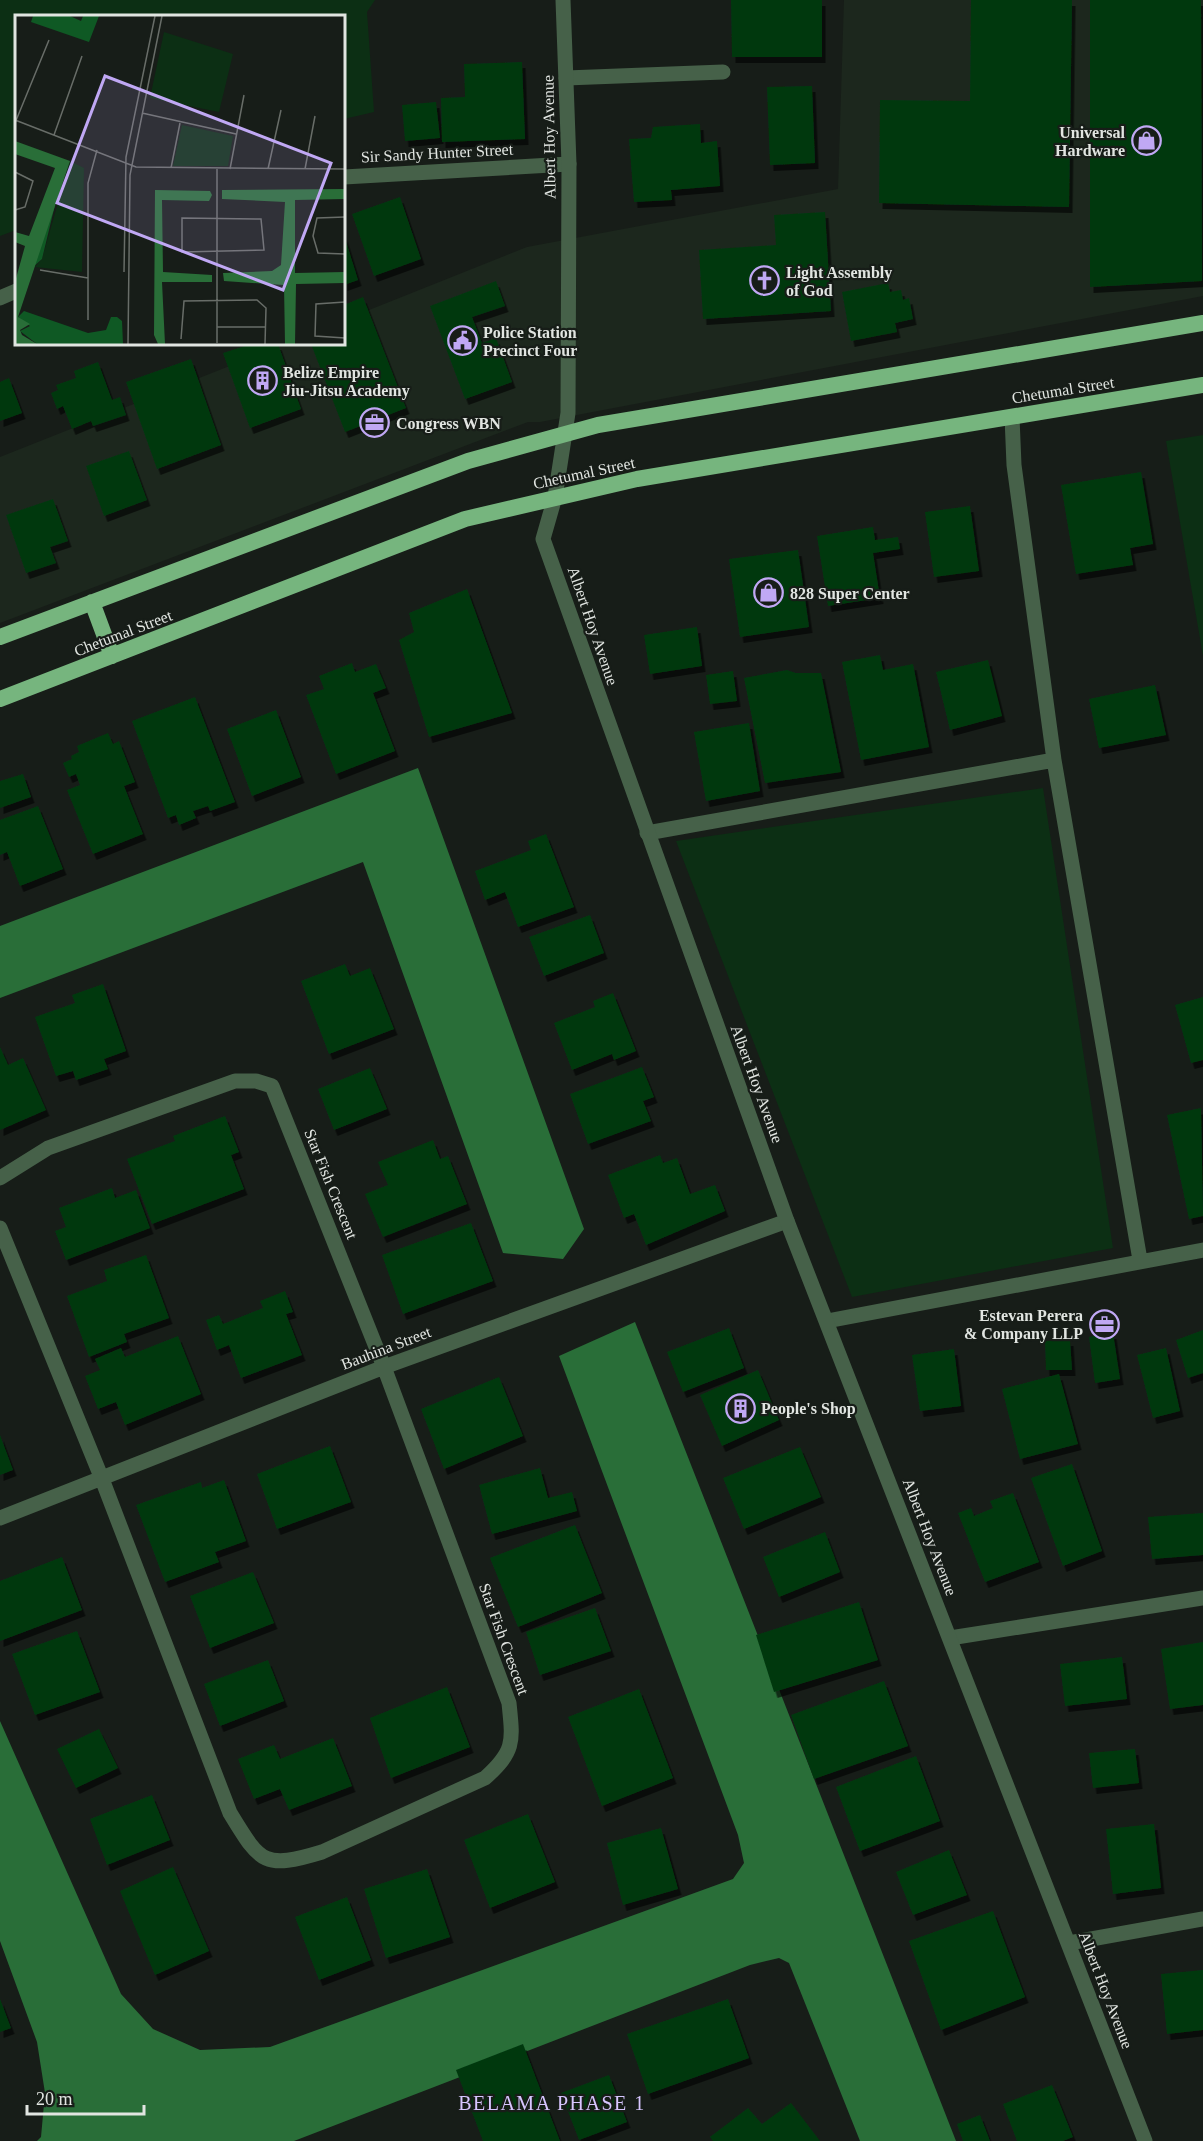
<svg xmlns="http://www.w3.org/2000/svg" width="1203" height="2141" font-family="'Times New Roman',serif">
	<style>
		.built { fill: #1c271d }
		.green { fill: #0c2f14 }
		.water { fill: #296e38 }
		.building { fill: #003911; filter: url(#shadow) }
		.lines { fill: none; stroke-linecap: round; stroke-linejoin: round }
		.service { stroke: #466149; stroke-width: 15 }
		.minor { stroke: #466149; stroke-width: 15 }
		.tertiary { stroke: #466149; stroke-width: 15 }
		.trunk { stroke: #76b57e; stroke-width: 16 }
		.labels { text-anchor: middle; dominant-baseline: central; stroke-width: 4.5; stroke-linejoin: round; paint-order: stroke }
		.poi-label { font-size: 16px; font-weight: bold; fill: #e1e5e1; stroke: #171d18; text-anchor: start }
		.street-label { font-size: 16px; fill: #e1e5e1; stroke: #171d18 }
		.quarter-label { font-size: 20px; letter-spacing: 1.5px; fill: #d7c6ff; stroke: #171d18 }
		.inset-road { fill: none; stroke: #686d68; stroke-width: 1.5 }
		.view { fill: #c0a8f4; fill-opacity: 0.15; stroke: #c0a8f4; stroke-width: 3 }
		.inset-edge { fill: none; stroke: #e1e5e1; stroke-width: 3 }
	</style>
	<defs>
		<filter id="shadow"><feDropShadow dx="3.5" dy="6" stdDeviation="0" flood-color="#0009"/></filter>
	</defs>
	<rect width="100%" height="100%" fill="#171d18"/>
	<!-- built -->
	<path class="built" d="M844,0H1203V296L540,422H528L0,623V457L285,344H344V320L527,247L838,189Z"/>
	<!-- green -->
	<path class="green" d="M0,0H375L367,12L374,112L344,119V16H16V230L0,236Z
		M1203,435V656L1166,441Z
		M1043,788L1113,1248L852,1297L676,841Z"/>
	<!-- water -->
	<path class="water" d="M418,768L584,1229L563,1259L503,1253L363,862L0,998V926Z
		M635,1322L956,2141H860L789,1963L779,1958L750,1965L294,2141H37L41,2137L45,2093L37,2042L0,1941V1721L121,1994L153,2029L200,2050L270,2047L733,1879L744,1863L738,1835L559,1356Z"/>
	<!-- building -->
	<path class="building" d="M731,0H822V57H732Z
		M971,0H1072L1069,207L879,203L880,100L970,101Z
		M1090,0H1201L1202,281L1090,287Z
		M522,62L525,139L442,142L441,98L465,97L464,64Z
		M812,86L815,163L770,165L767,87Z
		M436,102L440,138L405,141L402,105Z
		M700,124L701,143L717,141L720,186L671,190L672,200L634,202L629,139L651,138L653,127Z
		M400,197L421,259L374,276L352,214Z
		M825,212L831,311L703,319L699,250L776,245L774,215Z
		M344,235L358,280L344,285Z
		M496,281L505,306L472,317L482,343L496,338L512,382L465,399L430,306Z
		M888,283L890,292L901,290L903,300L909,298L913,319L895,323L897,332L851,341L842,292Z
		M363,297L406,408L345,432L311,344H344V305Z
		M251,344H278L301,409L250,428L223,353Z
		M191,359L221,445L157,469L126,382Z
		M98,362L112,400L120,397L126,415L93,426L91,421L72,429L63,406L57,409L51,393L58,390L56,385L76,378L74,371Z
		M9,378L22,413L0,421V382Z
		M129,451L147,500L104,516L86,466Z
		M1141,472L1153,544L1130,548L1133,565L1076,574L1061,485Z
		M53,499L68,541L50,547L56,563L26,573L6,515Z
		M970,506L979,571L934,577L925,512Z
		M873,527L875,540L898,537L900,549L873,553L880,598L828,606L817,536Z
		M798,550L809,627L740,637L729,559Z
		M467,589L512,713L429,737L399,640L414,632L409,613Z
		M697,627L702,666L650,674L644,635Z
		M880,655L883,670L913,664L929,747L861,760L842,662Z
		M988,660L1002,716L950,730L936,672Z
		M352,663L355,672L376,664L386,688L373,693L395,751L336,774L306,695L324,689L319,676Z
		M787,670L796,673H821L841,772L765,783L744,678Z
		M733,671L737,701L710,704L706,675Z
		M1155,685L1166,735L1099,748L1089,699Z
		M195,697L235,802L210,811L208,806L193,811L196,818L179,825L176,815L168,818L132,721Z
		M276,710L301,777L252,796L227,729Z
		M749,723L760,791L706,801L694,732Z
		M108,733L113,744L119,741L135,782L124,786L143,834L93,854L67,790L80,785L76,774L69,777L63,763L72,759L71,756L79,752L77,746Z
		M23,774L31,797L0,808V781Z
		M38,806L63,869L20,886L7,852L0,855V820Z
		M546,834L574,907L518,927L505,892L485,900L475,871L531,850L528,841Z
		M590,915L604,953L544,976L529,937Z
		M345,964L350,976L370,968L394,1029L329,1054L301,981Z
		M103,984L126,1051L104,1059L108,1069L76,1080L73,1071L56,1076L35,1017L75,1003L72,995Z
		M613,993L636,1051L614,1060L612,1054L572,1070L554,1023L595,1007L593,1001Z
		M1203,997V1060L1191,1063L1175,1005Z
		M0,1047L8,1065L23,1058L46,1110L0,1130Z
		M642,1067L654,1097L643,1101L651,1121L588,1144L570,1094Z
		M370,1068L387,1109L334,1130L318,1089Z
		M1201,1108L1203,1216L1189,1219L1167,1115Z
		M225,1116L239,1152L231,1155L244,1189L152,1224L127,1159L175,1141L173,1136Z
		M433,1140L440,1159L448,1156L467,1204L383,1237L365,1194L388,1185L378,1162Z
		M660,1155L663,1163L677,1158L690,1194L715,1185L725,1211L646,1245L634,1214L624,1218L608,1175Z
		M112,1188L115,1198L136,1190L150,1228L66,1260L55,1231L66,1227L59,1208Z
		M471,1223L493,1281L403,1314L382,1255Z
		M146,1255L169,1318L124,1334L127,1342L89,1357L67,1296L107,1281L104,1270Z
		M285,1291L293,1312L286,1314L302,1355L241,1378L229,1345L217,1350L206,1320L219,1315L223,1324L263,1308L260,1301Z
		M729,1328L744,1368L683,1392L667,1352Z
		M1203,1330V1373L1188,1378L1176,1340Z
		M1113,1333L1120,1379L1095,1383L1089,1337Z
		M178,1336L201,1394L125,1425L116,1402L98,1409L85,1376L100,1370L95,1359L121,1348L125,1357Z
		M1070,1340L1072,1370H1046L1045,1341Z
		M1166,1348L1180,1411L1153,1418L1137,1355Z
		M954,1349L961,1406L920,1411L912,1355Z
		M758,1370L779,1420L722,1446L700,1395Z
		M1059,1374L1078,1444L1020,1459L1002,1389Z
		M499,1377L523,1436L444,1469L421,1409Z
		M0,1435L13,1470L0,1475Z
		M330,1446L351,1502L277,1529L257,1474Z
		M800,1447L821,1497L744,1529L723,1478Z
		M1072,1464L1102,1551L1063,1566L1031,1478Z
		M540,1468L548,1498L572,1492L577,1511L492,1534L479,1485Z
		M224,1480L246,1541L215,1552L219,1562L165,1582L136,1505L201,1482L202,1488Z
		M1013,1493L1039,1562L985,1582L958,1513L971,1508L974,1516L993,1508L990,1501Z
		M1203,1513V1555L1152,1559L1148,1517Z
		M575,1525L602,1593L518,1627L490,1558Z
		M825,1532L840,1572L779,1597L763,1557Z
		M62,1557L82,1610L0,1641V1581Z
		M253,1572L274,1623L210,1648L190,1596Z
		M859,1602L878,1660L774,1692L756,1635Z
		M595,1608L611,1651L540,1675L526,1632Z
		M77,1631L100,1692L35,1715L12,1654Z
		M1203,1642V1705L1170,1709L1161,1649Z
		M1122,1657L1127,1699L1065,1706L1060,1664Z
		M268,1660L284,1701L220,1726L204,1684Z
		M884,1681L908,1746L814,1779L791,1715Z
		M447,1687L470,1747L391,1778L370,1718Z
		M639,1689L673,1778L602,1806L568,1717Z
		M99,1729L118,1768L76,1788L57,1749Z
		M333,1738L352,1786L289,1810L280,1789L254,1799L238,1759L274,1745L280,1759Z
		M1135,1749L1139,1783L1093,1788L1089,1753Z
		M916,1756L940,1821L860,1851L836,1787Z
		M152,1795L170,1840L107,1865L90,1819Z
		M528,1814L555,1882L490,1908L464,1840Z
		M1154,1824L1161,1888L1113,1894L1106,1829Z
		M661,1828L678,1889L623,1905L607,1843Z
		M949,1850L967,1895L913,1915L896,1872Z
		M173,1867L209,1951L155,1975L120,1891Z
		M427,1869L450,1937L386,1958L364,1889Z
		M347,1897L371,1960L319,1980L295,1917Z
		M993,1911L1025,1997L941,2030L909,1941Z
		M1203,1970V2030L1167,2034L1161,1974Z
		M0,1999L11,2028L0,2032Z
		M728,1999L749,2058L648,2094L627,2034Z
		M523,2044L560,2141H483L456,2070Z
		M609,2075L627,2122L579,2140L561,2093Z
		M1052,2085L1073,2137L1063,2141H1017L1003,2104Z
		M791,2103L820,2141H713L710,2137L748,2108L762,2124Z
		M980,2115L990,2141H963L957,2124Z"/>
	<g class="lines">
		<!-- service -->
		<path class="service" d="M566,78L723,72"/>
		<!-- minor -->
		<path class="minor" d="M344,177L569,164
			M0,298L16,291
			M1012,417L1014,465L1054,760L1140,1260
			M647,833L1054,760
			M0,1178L48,1148L235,1081H256L272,1086L384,1367L509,1703C513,1742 515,1751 485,1778L322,1852C263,1870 260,1862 230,1813L102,1479L0,1228
			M827,1321L1203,1250
			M0,1518L384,1367L787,1221
			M950,1638L1203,1598
			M1069,1943L1203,1919"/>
		<!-- tertiary -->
		<path class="tertiary" d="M563,0L569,164L568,413L555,497L543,539L787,1221L1145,2141"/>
		<!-- trunk -->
		<path class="trunk" d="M92,602L112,656
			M0,637L468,461L598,425L1203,323
			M0,699L465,519L637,479L1203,385"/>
	</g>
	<!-- icons -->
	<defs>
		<symbol id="shop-ring" viewBox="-11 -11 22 22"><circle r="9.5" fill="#171d18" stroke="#c0a8f4" stroke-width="1.5"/><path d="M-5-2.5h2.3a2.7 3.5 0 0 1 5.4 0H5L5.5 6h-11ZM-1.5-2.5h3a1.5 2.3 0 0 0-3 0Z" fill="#c0a8f4"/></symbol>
		<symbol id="church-ring" viewBox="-11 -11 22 22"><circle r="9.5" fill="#171d18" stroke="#c0a8f4" stroke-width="1.5"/><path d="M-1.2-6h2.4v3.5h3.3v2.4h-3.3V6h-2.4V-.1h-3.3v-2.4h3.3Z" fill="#c0a8f4"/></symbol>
		<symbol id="civic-ring" viewBox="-11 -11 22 22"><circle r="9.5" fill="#171d18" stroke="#c0a8f4" stroke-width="1.5"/><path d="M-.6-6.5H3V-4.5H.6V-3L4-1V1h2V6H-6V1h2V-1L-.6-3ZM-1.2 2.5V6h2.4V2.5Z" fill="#c0a8f4"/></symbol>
		<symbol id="building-ring" viewBox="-11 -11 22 22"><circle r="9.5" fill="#171d18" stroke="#c0a8f4" stroke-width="1.5"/><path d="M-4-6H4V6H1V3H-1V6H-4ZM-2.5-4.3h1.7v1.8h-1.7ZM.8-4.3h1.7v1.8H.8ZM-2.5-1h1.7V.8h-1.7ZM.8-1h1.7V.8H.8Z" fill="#c0a8f4"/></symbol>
		<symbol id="office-ring" viewBox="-11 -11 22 22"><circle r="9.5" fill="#171d18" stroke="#c0a8f4" stroke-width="1.5"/><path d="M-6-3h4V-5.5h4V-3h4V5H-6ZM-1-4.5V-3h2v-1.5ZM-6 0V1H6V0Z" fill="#c0a8f4"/></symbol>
	</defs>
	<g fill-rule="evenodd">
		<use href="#shop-ring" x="1130" y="124" width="33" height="33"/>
		<use href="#church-ring" x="748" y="264" width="33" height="33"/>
		<use href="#civic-ring" x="446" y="324" width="33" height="33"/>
		<use href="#building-ring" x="246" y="364" width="33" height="33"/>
		<use href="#office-ring" x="358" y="406" width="33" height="33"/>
		<use href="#shop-ring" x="752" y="576" width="33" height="33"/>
		<use href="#office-ring" x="1088" y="1308" width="33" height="33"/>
		<use href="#building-ring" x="724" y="1392" width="33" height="33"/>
	</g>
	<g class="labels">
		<!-- poi labels -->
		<g class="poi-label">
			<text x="1125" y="132" text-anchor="end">Universal<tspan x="1125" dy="18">Hardware</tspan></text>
			<text x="786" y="272">Light Assembly<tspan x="786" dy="18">of God</tspan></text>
			<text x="483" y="332">Police Station<tspan x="483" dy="18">Precinct Four</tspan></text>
			<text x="283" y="372">Belize Empire<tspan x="283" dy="18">Jiu-Jitsu Academy</tspan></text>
			<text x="396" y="423">Congress WBN</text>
			<text x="790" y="593">828 Super Center</text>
			<text x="1083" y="1315" text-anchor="end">Estevan Perera<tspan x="1083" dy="18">&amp; Company LLP</tspan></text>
			<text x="761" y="1408">People's Shop</text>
		</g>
		<!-- street labels -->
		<g class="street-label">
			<text transform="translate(549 137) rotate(-91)">Albert Hoy Avenue</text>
			<text transform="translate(437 153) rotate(-3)">Sir Sandy Hunter Street</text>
			<text transform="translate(1063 390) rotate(-9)">Chetumal Street</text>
			<text transform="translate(584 473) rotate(-12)">Chetumal Street</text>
			<text transform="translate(593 626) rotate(71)">Albert Hoy Avenue</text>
			<text transform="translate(123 633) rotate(-21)">Chetumal Street</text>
			<text transform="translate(757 1084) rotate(70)">Albert Hoy Avenue</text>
			<text transform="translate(331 1184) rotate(68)">Star Fish Crescent</text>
			<text transform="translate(386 1348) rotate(-21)">Bauhina Street</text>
			<text transform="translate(930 1537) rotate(69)">Albert Hoy Avenue</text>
			<text transform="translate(504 1639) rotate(70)">Star Fish Crescent</text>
			<text transform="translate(1106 1990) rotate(69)">Albert Hoy Avenue</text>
		</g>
		<!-- quarter labels -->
		<g class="quarter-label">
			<text x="552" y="2103">BELAMA PHASE 1</text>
		</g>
	</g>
	<!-- overview -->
	<g transform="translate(15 15)">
		<rect width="330" height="330" fill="#171d18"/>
		<path d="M149,17L218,39L204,97L135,83ZM167,110L218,121L213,151H158ZM55,146L69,153L67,257L20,252L27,244Z" fill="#0c2f14"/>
		<path d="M18,1H55L66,6L68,1H84L74,27L16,7ZM41,186L27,244L17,253ZM9,296L73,318L91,315L96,302H102L107,306L108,329H22L5,316L15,311L3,302Z" fill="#0f5924"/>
		<path d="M0,126L55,146L3,302L15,309L5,315L7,320L22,329H0V267L10,231L0,227V217L14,221L40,153L0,139ZM330,174V184L280,185V258L330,257V268L281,269L280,329H270L269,270L209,266L208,258L257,256L266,250L270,187L207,184V175ZM140,175L195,176L197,180L194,186L147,185L148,257L197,260V267H147L150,329H143L139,320Z" fill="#296e38"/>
		<path class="inset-road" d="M127,98L221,119M0,105L121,152L330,154M0,108L34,25M39,120L67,41M156,153L165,108M215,154L229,80M253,154L266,95M290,154L300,101M0,157L18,166L10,192L0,195M330,202L302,203L298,221L303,238L330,239M167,203L246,204L249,235L167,237ZM25,255L73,263M109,257L111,142L140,1M330,287L301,289L300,321L330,323M73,305V168L82,135M202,312H250M166,324L169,286L242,285L251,293L250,329M202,328V154M113,329L115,160L147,1"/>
		<path class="view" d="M90,61L316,148L268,275L42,188Z"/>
		<rect width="330" height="330" class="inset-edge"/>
	</g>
	<!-- scale -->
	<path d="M27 2105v9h117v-9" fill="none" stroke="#e1e5e1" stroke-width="3"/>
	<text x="36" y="2105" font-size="18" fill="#e1e5e1" stroke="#171d18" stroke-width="4.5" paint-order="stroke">20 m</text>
</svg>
